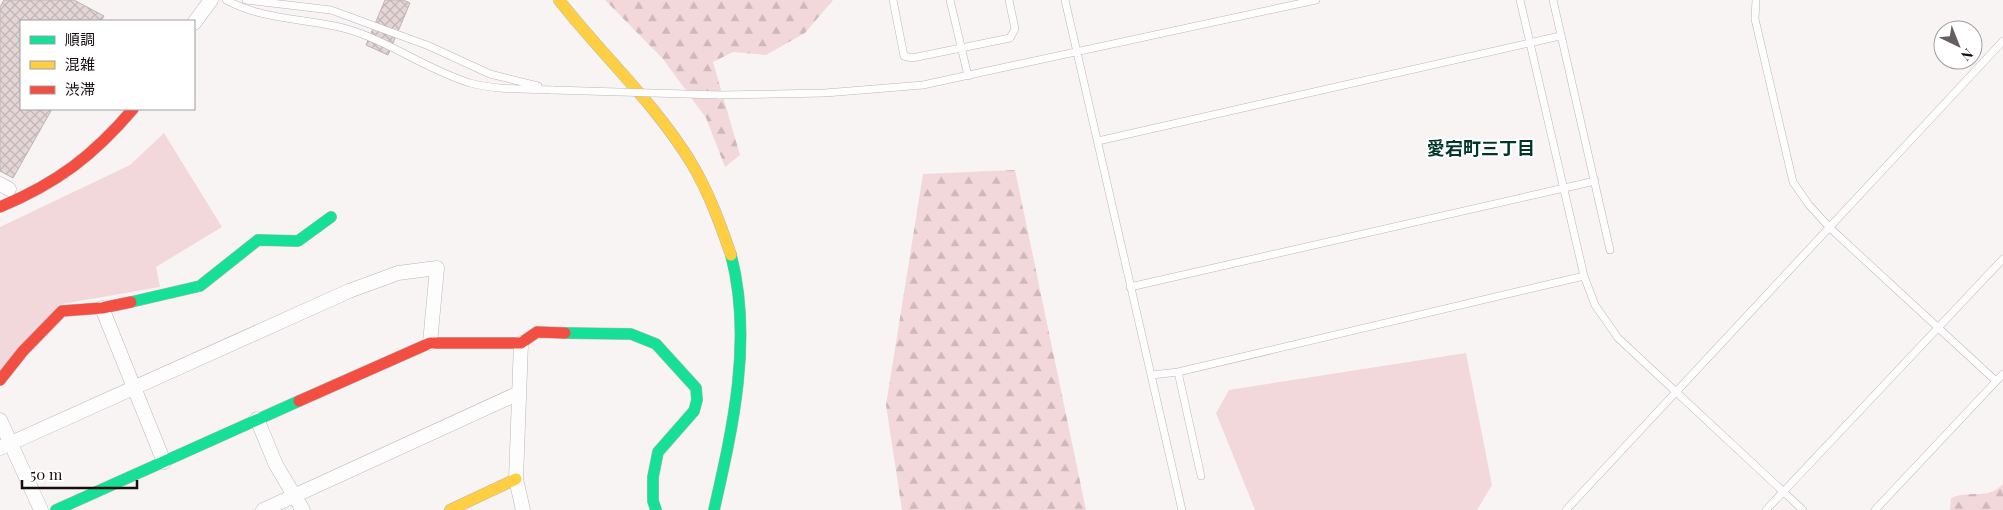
<svg xmlns="http://www.w3.org/2000/svg" width="2003" height="510" font-family="'Playfair Display','Noto Sans JP',serif">
	<style>
		.forest { fill: url(#forest-firs) }
		.green { fill: #f2d8db }
		.building { fill: url(#building-cross-hatch); stroke: #bcb5b6 }
		.lines { fill: none; stroke-linecap: round; stroke-linejoin: round }
		.lane-casing { stroke: #bdb6b7; stroke-width: 8 }
		.street-casing { stroke: #bdb6b7; stroke-width: 15 }
		.fast-casing { stroke: #bdb6b7; stroke-width: 12 }
		.slow-casing { stroke: #bdb6b7; stroke-width: 12 }
		.jam-casing { stroke: #bdb6b7; stroke-width: 12 }
		.lane { stroke: #fefdfd; stroke-width: 7 }
		.street { stroke: #fefdfd; stroke-width: 14 }
		.fast { stroke: #16e098; stroke-width: 11 }
		.slow { stroke: #ffcf43; stroke-width: 11 }
		.jam { stroke: #f24e42; stroke-width: 11 }
		.lane-bridge-casing { stroke: #bdb6b7; stroke-width: 8; stroke-linecap: butt }
		.lane-bridge { stroke: #fefdfd; stroke-width: 7 }
		.labels { text-anchor: middle; dominant-baseline: central; stroke-width: 4; stroke-linejoin: round; paint-order: stroke }
		.neighbourhood-label { font-size: 18px; font-weight: bold; fill: #003628; stroke: #fff }
	</style>
	<defs>
		<pattern id="forest-firs" width="22" height="20" patternUnits="userSpaceOnUse" patternTransform="scale(1.25)"><rect width="22" height="20" fill="#f2d8db"/><path d="M5 1l3.5 6h-7zM16 11l3.5 6h-7z" fill="#cfb8bb"/></pattern>
		<pattern id="building-cross-hatch" width="8" height="8" patternUnits="userSpaceOnUse" patternTransform="scale(1.25)"><rect width="8" height="8" fill="#e4d5d7"/><path d="M0 0l8 8M0 8l8-8" fill="none" stroke="#c3b6b7"/></pattern>
	</defs>
	<rect width="100%" height="100%" fill="#f9f4f4"/>
	<!-- forest -->
	<path class="forest" d="M605,0H833L805,33L766,55L733,52L713,62L740,155L725,167L706,118L663,59Z
		M1015,170L1086,510H902L886,405L923,174Z
		M2003,484V510H1950L1951,498C1972,489 1987,501 2003,484Z"/>
	<!-- green -->
	<path class="green" d="M164,133L222,227L156,267L160,287L62,304L0,370V227L130,165Z
		M1466,353L1492,485L1477,510H1255L1216,413L1229,390Z"/>
	<!-- building -->
	<path class="building" d="M4,0H74L104,16L101,21H21V109H52L13,178L0,171V7Z
		M385,0H403L410,3L388,55L366,45Z"/>
	<g class="lines">
		<defs>
			<path id="lane" d="M226,0C268,23 318,17 362,34C399,48 431,71 470,83C496,90 526,89 553,90
				M246,0L331,10L429,46L490,74L538,86
				M893,0L904,56L912,58L1010,38L1015,29L1009,0
				M950,0L968,76
				M1065,0L1182,510
				M1520,0L1584,276L1595,305L1618,338L1803,510
				M1553,0L1610,250
				M1756,0L1755,19L1793,182L1809,205L1830,228L1996,381
				M719,95L825,93L923,85L1316,0
				M1098,141L1560,36
				M1130,287L1595,181
				M1178,372L1201,476
				M1152,375L1178,372L1584,276
				M1566,510L2003,41
				M1766,510L2003,259
				M1875,510L2003,374"/>
			<path id="street" d="M194,23L211,0
				M0,184L9,189
				M102,308L164,462
				M521,343L516,479L523,510
				M257,419L276,465L303,510
				M0,420L41,510
				M0,448L349,291L398,273L437,268L430,343
				M263,510L519,393"/>
			<path id="fast" d="M131,302L200,286L258,240L298,241L331,217
				M565,333L631,334L656,344L696,388L697,400L694,411L658,452L653,477V501L656,510
				M56,510L299,401
				M714,510C733,427 753,339 731,255"/>
			<path id="slow" d="M559,0C602,55 655,103 692,164C709,193 720,223 731,255
				M450,510L516,479"/>
			<path id="jam" d="M0,207C57,183 93,156 133,109
				M0,380L23,351L62,311L102,308L131,302
				M299,401L430,343H521L537,332L565,333"/>
		</defs>
		<!-- lane casing -->
		<use href="#lane" class="lane-casing"/>
		<!-- street casing -->
		<use href="#street" class="street-casing"/>
		<!-- fast casing -->
		<use href="#fast" class="fast-casing"/>
		<!-- slow casing -->
		<use href="#slow" class="slow-casing"/>
		<!-- jam casing -->
		<use href="#jam" class="jam-casing"/>
		<!-- lane -->
		<use href="#lane" class="lane"/>
		<!-- street -->
		<use href="#street" class="street"/>
		<!-- fast -->
		<use href="#fast" class="fast"/>
		<!-- slow -->
		<use href="#slow" class="slow"/>
		<!-- jam -->
		<use href="#jam" class="jam"/>
		<defs>
			<path id="lane-bridge" d="M553,90L719,95"/>
		</defs>
		<!-- lane-bridge casing -->
		<use href="#lane-bridge" class="lane-bridge-casing"/>
		<!-- lane-bridge -->
		<use href="#lane-bridge" class="lane-bridge"/>
	</g>
	<g class="labels">
		<!-- neighbourhood labels -->
		<g class="neighbourhood-label">
			<text x="1481" y="148">愛宕町三丁目</text>
		</g>
	</g>
	<!-- legend -->
	<rect x="20" y="20" width="175" height="90" fill="#ffffff" stroke="#a19e9f"/>
	<rect x="30" y="36" width="25" height="8" fill="#16e098" stroke="#a19e9f"/>
	<text x="65" y="45" font-size="15" fill="#150d0e">順調</text>
	<rect x="30" y="61" width="25" height="8" fill="#ffcf43" stroke="#a19e9f"/>
	<text x="65" y="70" font-size="15" fill="#150d0e">混雑</text>
	<rect x="30" y="86" width="25" height="8" fill="#f24e42" stroke="#a19e9f"/>
	<text x="65" y="95" font-size="15" fill="#150d0e">渋滞</text>
	<!-- north arrow -->
	<g transform="translate(1958 45) rotate(137)"><circle r="24" fill="#ffffff" stroke="#a19e9f"/>
	<path d="M0-4L9 19L0 12L-9 19Z" fill="#655e5e"/>
	<text y="-8" font-size="14" font-weight="bold" text-anchor="middle" fill="#150d0e">N</text>
	</g>
	<!-- scale -->
	<path d="M22 480v8h115v-8" fill="none" stroke="#150d0e" stroke-width="2.5"/>
	<text x="30" y="480" font-size="15" fill="#150d0e" stroke="#ffffff" stroke-width="4" paint-order="stroke">50 m</text>
</svg>
